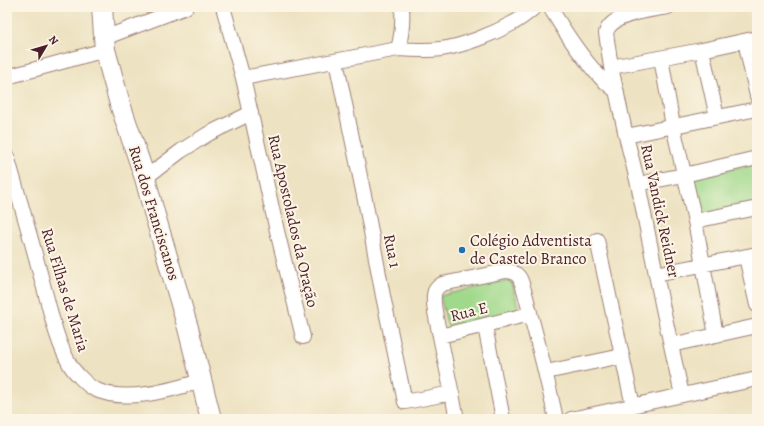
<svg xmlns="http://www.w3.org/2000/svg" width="764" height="426" font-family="Alegreya,serif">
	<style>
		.green { fill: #a0d98c; stroke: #757c5c }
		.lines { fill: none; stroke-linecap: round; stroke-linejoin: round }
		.street-casing { stroke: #9c8076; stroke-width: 16 }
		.secondary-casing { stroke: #9c8076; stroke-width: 22 }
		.street { stroke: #fff; stroke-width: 14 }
		.secondary { stroke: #fff; stroke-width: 20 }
		.poi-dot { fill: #1f6fb2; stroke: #fcf5e5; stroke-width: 1.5 }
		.labels { text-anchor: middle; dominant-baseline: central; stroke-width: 4; stroke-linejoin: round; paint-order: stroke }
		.street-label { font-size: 16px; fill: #4a1f2b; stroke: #fcf5e5 }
		.poi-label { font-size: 16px; fill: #4a1f2b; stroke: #fcf5e5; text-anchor: start }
	</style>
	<rect width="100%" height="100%" fill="#fcf5e5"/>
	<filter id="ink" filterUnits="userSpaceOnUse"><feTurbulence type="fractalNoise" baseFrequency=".025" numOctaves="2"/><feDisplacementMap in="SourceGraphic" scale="8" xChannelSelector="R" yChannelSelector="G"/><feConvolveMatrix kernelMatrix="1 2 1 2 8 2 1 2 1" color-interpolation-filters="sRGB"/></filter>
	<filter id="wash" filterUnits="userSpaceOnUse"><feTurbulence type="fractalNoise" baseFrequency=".012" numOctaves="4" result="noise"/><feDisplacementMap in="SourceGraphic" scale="16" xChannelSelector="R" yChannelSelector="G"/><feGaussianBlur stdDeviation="0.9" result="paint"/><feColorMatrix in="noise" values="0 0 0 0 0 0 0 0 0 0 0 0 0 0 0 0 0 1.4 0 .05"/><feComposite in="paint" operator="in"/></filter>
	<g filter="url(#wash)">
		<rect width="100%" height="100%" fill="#ede2c1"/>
		<!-- green -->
		<path class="green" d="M757,163V203L698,216L689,179Z
			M511,279L519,310L448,327L440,296Z"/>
	</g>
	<g filter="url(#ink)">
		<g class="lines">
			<defs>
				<path id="street" d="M223,7L243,78L277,231L303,337
					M550,7C564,31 582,58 601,78C606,83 612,87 617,92
					M668,7C651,10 610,14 606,33L611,67L626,136L638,184L662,304L671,345L682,395
					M104,38L186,7
					M745,41L757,96
					M398,49C402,35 403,22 402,7
					M702,50L717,117
					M661,58L673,126L695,221L716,335
					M336,61L366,205L383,296L405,402L452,393
					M611,67L702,50L757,38
					M7,77L105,50
					M243,78L398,49C412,50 426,51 441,49C463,46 493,34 513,23C521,19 528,13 535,7
					M626,136L757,109
					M7,156C18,195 30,234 40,273C44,288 48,303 52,318C56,333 61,349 69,363C72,370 88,386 94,389C125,404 170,390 201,381
					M145,178L181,151L208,134L251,113
					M638,184L684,175L757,158
					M695,221L757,208
					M597,240L633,406
					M746,257L757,305
					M656,274L757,254
					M530,314L440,336C438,326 431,300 435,291C437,287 439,286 442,284L506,271C511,271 516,273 519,277C523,283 527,301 529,309C539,346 548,382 556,419
					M485,326L503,419
					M440,336L457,419
					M671,345L757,326
					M546,372L622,356
					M571,419L757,379"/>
				<path id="secondary" d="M102,7L105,50L120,104L145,178L154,212L188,328L211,419"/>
			</defs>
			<!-- street casing -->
			<use href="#street" class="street-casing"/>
			<!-- secondary casing -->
			<use href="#secondary" class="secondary-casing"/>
			<!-- street -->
			<use href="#street" class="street"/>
			<!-- secondary -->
			<use href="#secondary" class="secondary"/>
		</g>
	</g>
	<!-- markers -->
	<circle class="poi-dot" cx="462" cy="250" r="4"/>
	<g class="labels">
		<!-- street labels -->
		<g class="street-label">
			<text transform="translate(660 211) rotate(78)">Rua Vandick Reidner</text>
			<text transform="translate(154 213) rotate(73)">Rua dos Franciscanos</text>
			<text transform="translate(293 221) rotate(77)">Rua Apostolados da Oração</text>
			<text transform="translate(392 251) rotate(79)">Rua 1</text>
			<text transform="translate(65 290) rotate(73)">Rua Filhas de Maria</text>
			<text transform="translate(469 312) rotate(-14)">Rua E</text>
		</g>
		<!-- poi labels -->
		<g class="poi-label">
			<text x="470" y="241">Colégio Adventista<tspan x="470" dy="18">de Castelo Branco</tspan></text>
		</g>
	</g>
	<!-- margin -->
	<rect width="764" height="426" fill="none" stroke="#fcf5e5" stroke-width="24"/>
	<!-- north arrow -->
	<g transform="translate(46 46) rotate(52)" stroke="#fcf5e5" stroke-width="3" paint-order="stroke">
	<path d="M0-3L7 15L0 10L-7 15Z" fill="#4a1f2b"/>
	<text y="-6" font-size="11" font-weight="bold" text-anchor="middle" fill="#4a1f2b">N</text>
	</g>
</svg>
